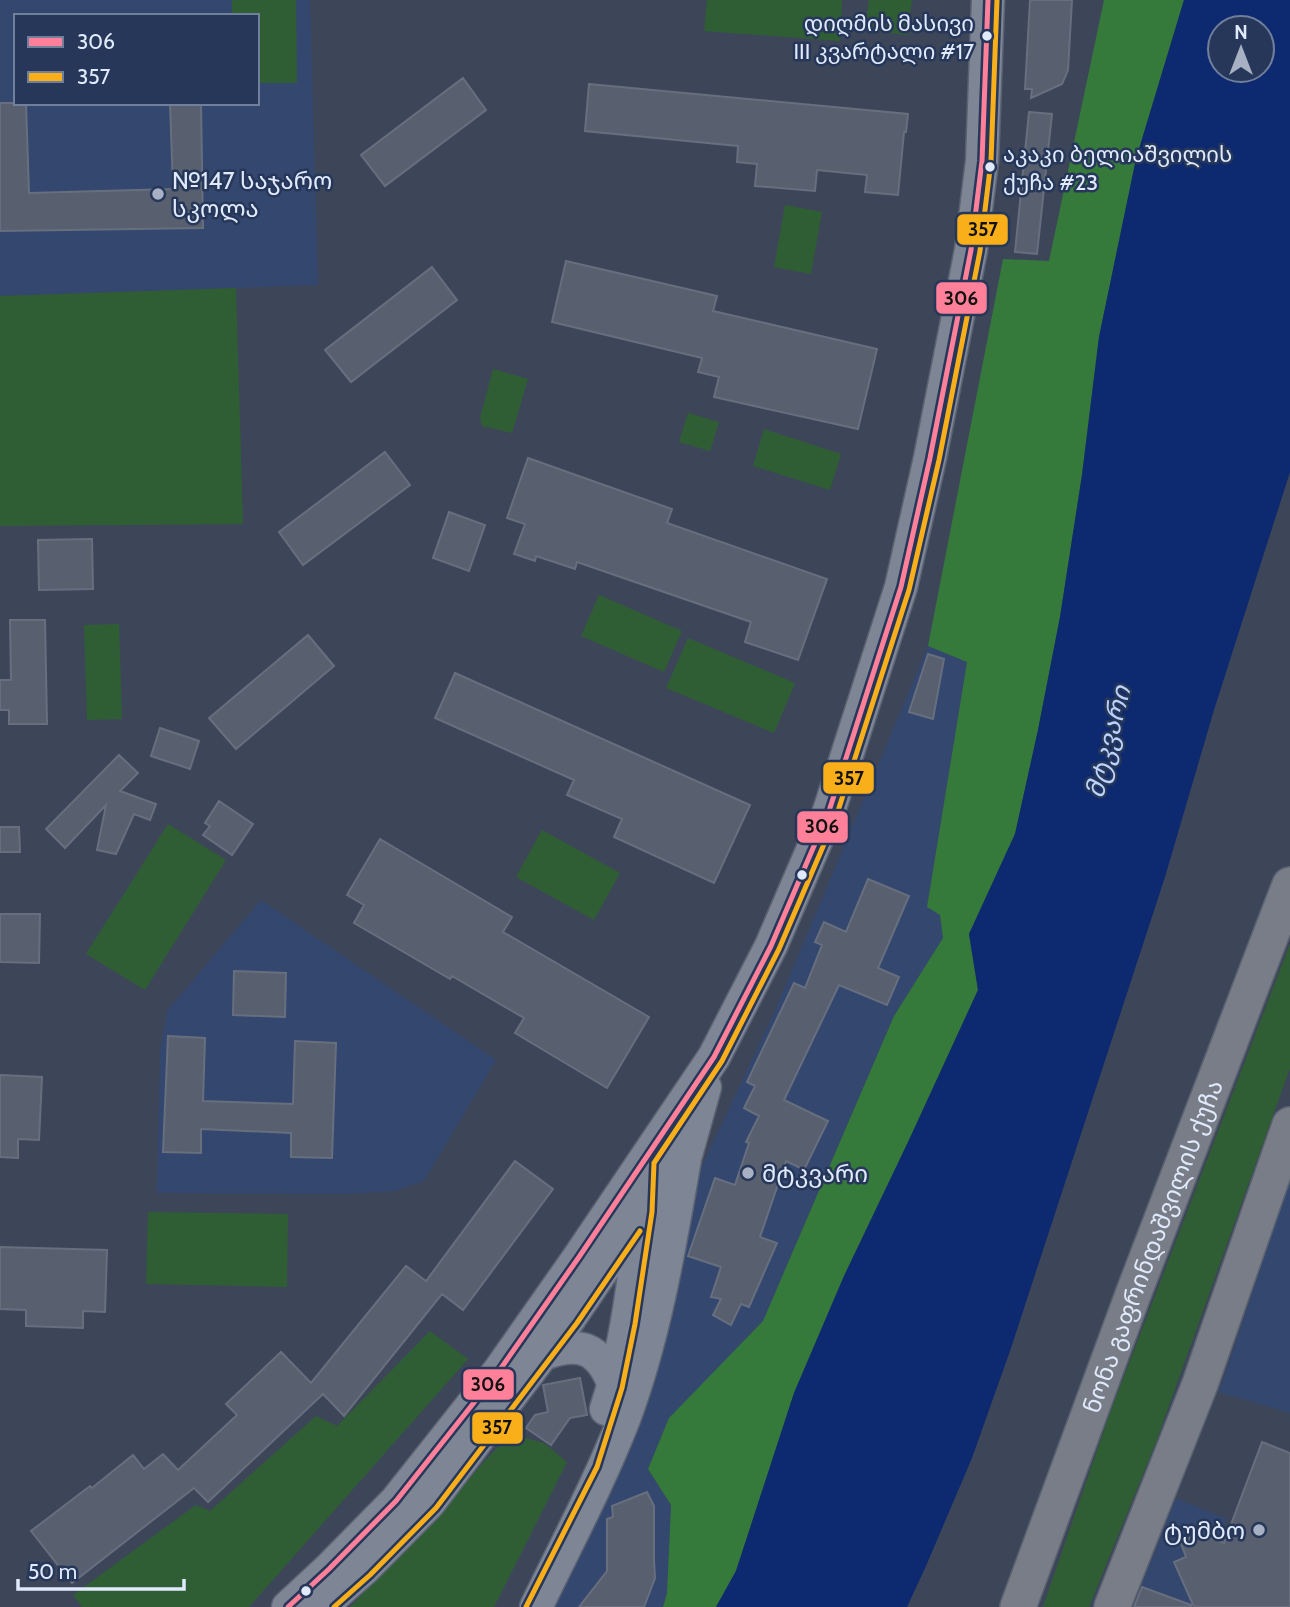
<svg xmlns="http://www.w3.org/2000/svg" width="1290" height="1607" font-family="Cabin,'Noto Sans Georgian',sans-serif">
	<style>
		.built { fill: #34476f; fill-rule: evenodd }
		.green { fill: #305e34 }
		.forest { fill: #35793b }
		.water { fill: #0d296f; fill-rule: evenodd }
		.building { fill: #585f6f; stroke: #676f7f; stroke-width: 2 }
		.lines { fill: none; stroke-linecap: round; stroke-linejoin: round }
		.secondary-casing { stroke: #5b6372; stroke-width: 35 }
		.primary-casing { stroke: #5b6372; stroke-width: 38 }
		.secondary { stroke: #7e8695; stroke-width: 32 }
		.primary { stroke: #787d87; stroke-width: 35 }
		.bus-1-casing { stroke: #26375a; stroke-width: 10 }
		.bus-2-casing { stroke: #26375a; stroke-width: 10 }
		.bus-1 { stroke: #ff8098; stroke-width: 5 }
		.bus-2 { stroke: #f9af1a; stroke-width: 5 }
		.bus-dot { fill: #e0eafc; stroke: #26375a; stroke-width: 2.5 }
		.poi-dot { fill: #a7b1c3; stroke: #26375a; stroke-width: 2.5 }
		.labels { text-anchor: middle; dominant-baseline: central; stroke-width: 5; stroke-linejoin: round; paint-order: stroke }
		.bus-label { font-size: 22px; fill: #e0eafc; stroke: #26375a; text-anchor: end }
		.poi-label { font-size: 24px; fill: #e0eafc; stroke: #26375a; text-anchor: start }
		.street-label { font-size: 24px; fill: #e0eafc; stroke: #26375a }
		.water-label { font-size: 26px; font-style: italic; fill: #bcd3fe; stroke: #26375a }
		.line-badge { stroke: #26375a; stroke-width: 2.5 }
		.pale-badge-label { font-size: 19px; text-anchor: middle; font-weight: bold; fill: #111 }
	</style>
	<rect width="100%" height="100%" fill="#3d4659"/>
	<!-- built -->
	<path class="built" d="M0,0H310L318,285L0,296ZM16,16H257V103H16Z
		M928,646L967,662L927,906L940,915L944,938L894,1016L763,1321L670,1418L648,1469L671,1505L667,1593L663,1607H550L693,1185L774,1013Z
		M261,900L496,1060L424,1181L394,1191L345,1194L157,1193L160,1052L167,1011Z
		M1290,1180V1413L1219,1392Z
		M1176,1498L1227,1519L1194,1607H1133Z"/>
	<!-- green -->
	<path class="green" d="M232,0H296L297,83H257V16H232Z
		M707,0H842L840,41L704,31Z
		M869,0H912L907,35L865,30Z
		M785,205L822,212L811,274L774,267Z
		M236,288L243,524L0,526V296Z
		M493,369L528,379L512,433L482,426L480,418Z
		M688,413L719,422L710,451L679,442Z
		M764,429L841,454L830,490L753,466Z
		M599,595L682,631L664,672L581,636Z
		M119,624L122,719L87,720L84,625Z
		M688,638L795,683L774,733L666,688Z
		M168,824L226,860L145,990L86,954Z
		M542,830L620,873L594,920L516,877Z
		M1290,944V1068L1156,1442L1089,1607H1043L1110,1413Z
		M148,1212L288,1214L287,1287L146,1284Z
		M430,1331L468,1359L249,1607H82L73,1595L196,1505L210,1511L316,1416L337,1426Z
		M510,1434L544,1443L567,1462L494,1607H350Z"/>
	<!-- forest -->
	<path class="forest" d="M1104,0H1184L1136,159L1099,337L1082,475L1060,617L1038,730L1015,834L969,934L978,990L909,1140L844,1276L794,1393L736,1571L716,1607H663L667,1593L671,1505L648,1469L669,1418L763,1321L894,1016L943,938L940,915L927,907L967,662L928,646L1003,259L1049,261Z"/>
	<!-- water -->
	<path class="water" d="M1184,0H1290V472L1214,710L1165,877L1011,1348L972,1458L926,1566L907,1607H716L736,1571L794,1393L844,1276L909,1140L978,990L969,934L1015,834L1038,730L1060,617L1082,475L1099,337L1136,159ZM1220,28H1262V70H1220Z"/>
	<!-- building -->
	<path class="building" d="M1030,0H1072L1068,70L1062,84L1031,98L1032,89H1025Z
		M463,78L486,110L385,186L361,155Z
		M589,84L908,114L906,132H904L898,195L865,192L867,175L817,170L815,191L755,186L757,164L737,162L738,146L585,131Z
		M0,103H26L29,193L173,189L170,103H201L203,228L0,231Z
		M1029,112L1052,114L1037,254L1015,252Z
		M566,261L717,296L713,311L877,349L858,429L714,397L719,377L698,372L702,358L552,322Z
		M432,267L457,300L351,382L325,350Z
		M385,452L410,485L303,565L279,532Z
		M528,458L672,509L667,523L827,579L798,660L745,642L751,622L577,562L575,569L536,556L535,561L514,554L525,524L507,518Z
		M449,512L485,525L469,571L433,558Z
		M92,539L93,589L39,590L38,540Z
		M10,620H45L47,724H9V710H0V680H11Z
		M308,635L334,666L236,749L209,718Z
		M928,654L944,659L933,719L909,712Z
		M455,673L750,805L714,883L614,837L622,819L567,795L574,780L435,718Z
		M160,728L199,741L190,769L151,756Z
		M119,755L138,773L120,791L156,804L150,820L134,814L116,854L97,850L106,805L65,848L46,829Z
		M219,801L253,824L232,855L203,835L210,826L205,823Z
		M0,827H19L20,852H0Z
		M380,839L512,917L503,932L649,1017L607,1088L515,1033L524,1018L452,976L450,979L354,923L364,905L347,895Z
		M868,879L909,896L878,968L899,977L887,1005L839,985L784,1100L828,1121L804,1170L786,1161L760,1237L777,1243L749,1307L741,1304L731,1325L713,1315L721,1299L711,1297L721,1267L688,1256L715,1178L735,1185L749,1143L746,1142L759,1116L744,1108L755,1086L747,1082L794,983L805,988L822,945L815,942L824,922L846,932Z
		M0,914H40L39,963L0,962Z
		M234,971L286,973L285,1017L233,1015Z
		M168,1036L205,1038L203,1101L293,1104L295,1041L336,1043L332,1158L291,1157V1133L201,1129V1153L163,1152Z
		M0,1075L42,1077L39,1140L18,1139V1158L0,1157Z
		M515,1161L553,1189L463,1310L442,1294L344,1416L323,1394L208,1502L194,1488L72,1583L31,1531L90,1486L92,1488L133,1455L144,1469L163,1454L178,1470L237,1415L226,1404L281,1352L311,1383L406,1266L426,1281Z
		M0,1247L107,1250L105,1312L83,1311V1328L26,1326V1310L0,1309Z
		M580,1378L587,1415L570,1418L551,1445L526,1428L535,1415L548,1412L543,1385Z
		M1262,1442L1290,1453V1607H1194L1174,1562L1186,1557L1180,1541L1200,1534L1224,1543Z
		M647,1492L654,1506V1560L655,1578L644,1607H579L607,1571V1519L613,1517L612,1506Z
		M1142,1587L1191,1605V1607H1134Z"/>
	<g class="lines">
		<defs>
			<path id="secondary" d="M543,1354C580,1341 599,1347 614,1385
				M606,1409C626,1348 633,1282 642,1219
				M288,1607L329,1569L396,1501L499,1371L579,1257L714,1057L771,946L829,811L901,587L930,458L971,250L982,161L988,0
				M321,1607L364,1569L429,1503L570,1318L643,1211L686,1155L705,1087
				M536,1607C566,1545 599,1483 624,1419C655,1336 670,1246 685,1159"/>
			<g id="primary">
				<path id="s1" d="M1018,1607L1134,1292L1290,885"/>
				<path d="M1112,1607L1200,1384L1290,1125"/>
			</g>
		</defs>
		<!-- secondary casing -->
		<use href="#secondary" class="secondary-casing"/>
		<!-- primary casing -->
		<use href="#primary" class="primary-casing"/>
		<!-- secondary -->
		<use href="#secondary" class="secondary"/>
		<!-- primary -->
		<use href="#primary" class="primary"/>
		<defs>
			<path id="bus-1" d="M288,1607L329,1569L396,1501L499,1371L579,1257L714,1057L771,946L829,811L901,587L930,458L971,250L982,161L988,0"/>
			<path id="bus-2" d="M334,1607L370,1575L436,1508L577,1323L640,1231
				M526,1607L597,1467L622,1388L635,1324L652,1212L654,1163L722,1061L779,949L837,814L909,590L939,460L980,251L991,161L997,0"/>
		</defs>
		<!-- bus-1 casing -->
		<use href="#bus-1" class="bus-1-casing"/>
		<!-- bus-2 casing -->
		<use href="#bus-2" class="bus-2-casing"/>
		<!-- bus-1 -->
		<use href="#bus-1" class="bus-1"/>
		<!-- bus-2 -->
		<use href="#bus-2" class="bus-2"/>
	</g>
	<!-- markers -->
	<g class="bus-dot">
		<circle cx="987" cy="36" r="6"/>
		<circle cx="990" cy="167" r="6"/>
		<circle cx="802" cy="875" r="6"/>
		<circle cx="306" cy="1591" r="6"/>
	</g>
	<g class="poi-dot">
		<circle cx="158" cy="194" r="7"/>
		<circle cx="748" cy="1173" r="7"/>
		<circle cx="1259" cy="1530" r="7"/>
	</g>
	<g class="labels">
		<!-- bus labels -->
		<g class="bus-label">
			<text x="974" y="23">დიღმის მასივი<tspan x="974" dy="28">III კვარტალი #17</tspan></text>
			<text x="1003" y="154" text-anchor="start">აკაკი ბელიაშვილის<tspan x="1003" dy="28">ქუჩა #23</tspan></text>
		</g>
		<!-- poi labels -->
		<g class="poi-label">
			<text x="172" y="180">№147 საჯარო<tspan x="172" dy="28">სკოლა</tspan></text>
			<text x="762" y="1173">მტკვარი</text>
			<text x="1245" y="1530" text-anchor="end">ტუმბო</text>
		</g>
		<!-- street labels -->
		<g class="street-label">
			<text stroke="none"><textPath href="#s1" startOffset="385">ნონა გაფრინდაშვილის ქუჩა</textPath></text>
		</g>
		<!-- water labels -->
		<g class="water-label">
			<text transform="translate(1108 742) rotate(-76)">მტკვარი</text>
		</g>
	</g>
	<g class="line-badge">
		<rect x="956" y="213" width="53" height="33" rx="7" fill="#f9af1a"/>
		<rect x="935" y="281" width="53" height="34" rx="7" fill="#ff8098"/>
		<rect x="822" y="761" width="53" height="34" rx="7" fill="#f9af1a"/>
		<rect x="796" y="810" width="53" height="34" rx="7" fill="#ff8098"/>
		<rect x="462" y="1368" width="53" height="33" rx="7" fill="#ff8098"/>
		<rect x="471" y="1411" width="53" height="34" rx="7" fill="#f9af1a"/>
	</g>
	<g class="pale-badge-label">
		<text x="983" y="236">357</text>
		<text x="961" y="305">306</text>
		<text x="849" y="785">357</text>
		<text x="822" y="833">306</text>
		<text x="488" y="1391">306</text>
		<text x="497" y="1434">357</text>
	</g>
	<!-- legend -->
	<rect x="14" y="14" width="245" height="91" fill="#26375a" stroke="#707f9b" stroke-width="2"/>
	<rect x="28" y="37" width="35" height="10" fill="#ff8098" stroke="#707f9b" stroke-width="2"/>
	<text x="77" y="49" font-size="21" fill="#e0eafc">306</text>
	<rect x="28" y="72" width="35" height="10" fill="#f9af1a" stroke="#707f9b" stroke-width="2"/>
	<text x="77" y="84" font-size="21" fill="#e0eafc">357</text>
	<!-- north arrow -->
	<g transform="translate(1241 49)"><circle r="33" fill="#26375a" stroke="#707f9b" stroke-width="2"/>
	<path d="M0-5L12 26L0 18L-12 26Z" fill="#a7b1c3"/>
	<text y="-10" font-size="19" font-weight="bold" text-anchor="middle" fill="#e0eafc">N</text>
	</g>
	<!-- scale -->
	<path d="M18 1579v10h166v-10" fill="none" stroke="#e0eafc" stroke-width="3.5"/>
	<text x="28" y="1579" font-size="21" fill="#e0eafc" stroke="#26375a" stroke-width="5" paint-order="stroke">50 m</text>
</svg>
